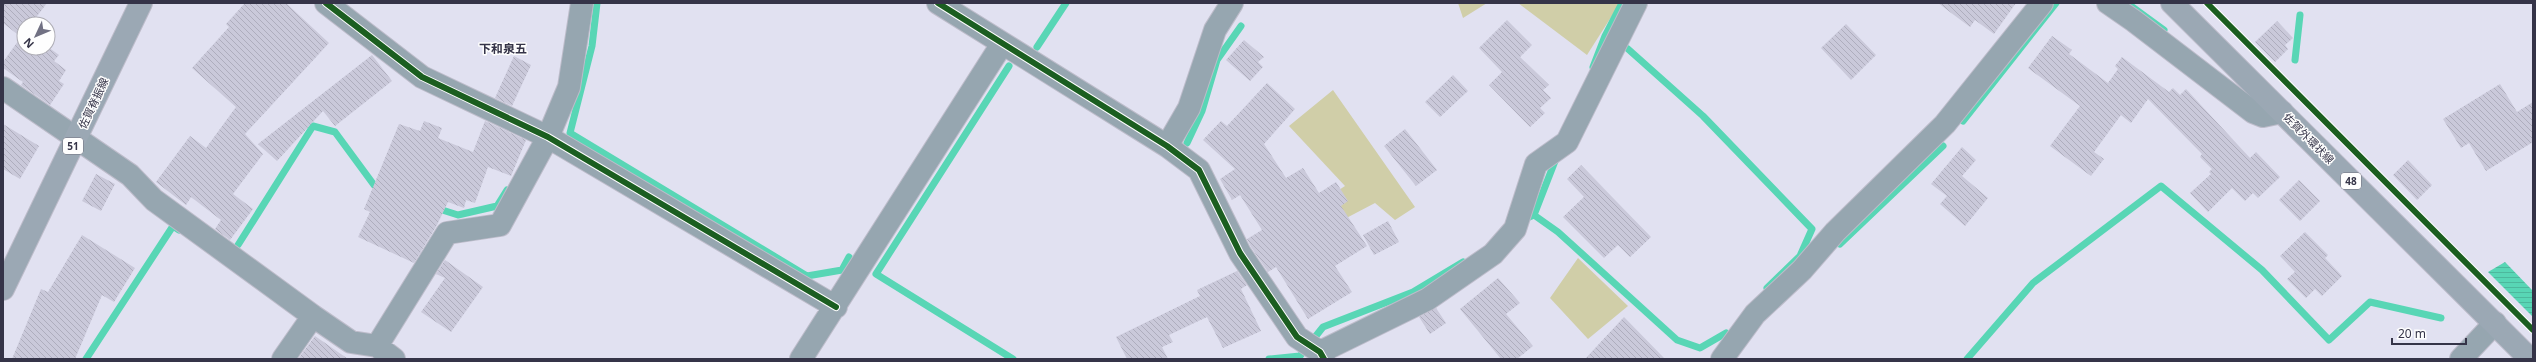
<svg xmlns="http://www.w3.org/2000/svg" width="2536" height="362" font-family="'Noto Sans','Noto Sans JP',sans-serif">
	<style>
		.green { fill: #d0cea8 }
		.water { fill: url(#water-rules) }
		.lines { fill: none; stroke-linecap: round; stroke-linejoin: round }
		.stream { stroke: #58d6b5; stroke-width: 7 }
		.building { fill: url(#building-back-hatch) }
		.street-casing { stroke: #bdbcca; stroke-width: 24 }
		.primary-casing { stroke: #bdbcca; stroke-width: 24 }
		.street { stroke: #96a6b0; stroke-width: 22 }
		.primary { stroke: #9ba8b4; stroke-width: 22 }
		.cycleway-casing { stroke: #fefefe; stroke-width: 8 }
		.cycleway { stroke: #1b5e20; stroke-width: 6 }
		.labels { text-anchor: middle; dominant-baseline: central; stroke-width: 3; stroke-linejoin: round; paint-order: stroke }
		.shield { fill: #fefefe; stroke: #71717f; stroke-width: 1 }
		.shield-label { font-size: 10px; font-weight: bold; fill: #353448 }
		.street-label { font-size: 11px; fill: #353448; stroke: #fefefe }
		.neighbourhood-label { font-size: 12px; font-weight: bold; fill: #353448; stroke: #fefefe }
	</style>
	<defs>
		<pattern id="water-rules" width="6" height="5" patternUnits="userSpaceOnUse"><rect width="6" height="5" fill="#58d6b5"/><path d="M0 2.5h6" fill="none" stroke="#4db89d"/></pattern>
		<pattern id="building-back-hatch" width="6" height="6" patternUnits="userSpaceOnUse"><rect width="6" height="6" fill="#cac9da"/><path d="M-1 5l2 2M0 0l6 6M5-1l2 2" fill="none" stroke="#aeadbd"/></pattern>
	</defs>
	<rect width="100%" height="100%" fill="#e1e1f1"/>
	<!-- green -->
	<path class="green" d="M1458,3H1487L1463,18Z
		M1518,3H1620L1587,55Z
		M1333,90L1415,207L1395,220L1375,203L1312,236L1301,215L1345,186L1289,126Z
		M1578,258L1628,306L1588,339L1550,298Z"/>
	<!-- water -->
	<path class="water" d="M2505,262L2533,291V317L2488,272Z"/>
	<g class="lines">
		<!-- stream -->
		<path class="stream" d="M597,3L592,46L570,133L807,276L842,270L849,257
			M2127,3L2164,30
			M1037,47L1066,3
			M1628,49L1703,116L1812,229L1800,256L1767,288
			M2295,60L2300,15
			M1009,66L876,274L1013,359
			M1593,67L1605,36L1622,3
			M1963,121L2056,3
			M1187,143L1202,111L1217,60L1241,26
			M436,208L458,215L497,206L507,190
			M1534,215L1558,232L1677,340L1700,348L1726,333
			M1522,220L1534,215L1557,156
			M1840,244L1943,146
			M238,245L313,126L335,132L374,185L381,188
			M86,359L173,226L179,230
			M1269,359L1300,356L1323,327L1413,292L1463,262
			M1967,359L2033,283L2161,186L2262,270L2329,340L2370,302L2441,318"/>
	</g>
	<!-- building -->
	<path class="building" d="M3,3H47L31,24H24V48L48,47L59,55L54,61L66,70L59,81L64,84L50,105L21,85L23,82L3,68V62L21,37L3,23Z
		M245,3H286L329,43L245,134L263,154L233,194L253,209L230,240L215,229L221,220L191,197L186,205L156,182L190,136L206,148L236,107L192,68L229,27L226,24Z
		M1938,3H2016L1994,34L1975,20L1970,27Z
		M1507,20L1532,45L1520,57L1549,85L1543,90L1551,98L1540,108L1545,113L1530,127L1489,85L1502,72L1479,48Z
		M2277,21L2293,38L2285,45L2288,49L2275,62L2255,42Z
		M1846,24L1876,55L1851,80L1821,48Z
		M2052,36L2072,50L2069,54L2108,83L2118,69L2115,66L2122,57L2169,92L2173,88L2180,95L2186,89L2250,158L2256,152L2280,177L2258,198L2253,193L2245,201L2232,188L2208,212L2190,193L2211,174L2209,172L2212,169L2200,157L2202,154L2148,99L2131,123L2121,115L2094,152L2104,159L2091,176L2050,146L2080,106L2028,68Z
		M1244,40L1264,57L1258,62L1263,67L1250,81L1226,60Z
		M372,55L392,81L335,126L323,111L277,161L258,144Z
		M514,56L531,65L512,106L495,98Z
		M1453,75L1468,91L1440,117L1425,102Z
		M1267,83L1295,109L1264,144L1286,178L1303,168L1319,193L1336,182L1348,201L1341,206L1367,246L1335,266L1352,292L1308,319L1276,267L1268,272L1251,247L1247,239L1262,230L1240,195L1232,200L1220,179L1235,169L1203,140L1221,121L1227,126Z
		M2500,84L2517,112L2533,102V142L2486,171L2469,143L2461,148L2443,119Z
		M424,121L442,128L438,138L473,152L485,121L526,140L511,176L488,167L475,203L466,200L464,208L448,202L437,225L414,263L358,237L370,212L364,209L399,124L420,131Z
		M3,124L39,146L20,179L3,169Z
		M1405,129L1437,170L1416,186L1384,146Z
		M1962,147L1976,160L1962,176L1988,198L1965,226L1940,204L1947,196L1931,184Z
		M2408,160L2432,185L2417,200L2393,175Z
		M1581,165L1651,237L1630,257L1618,245L1604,258L1563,217L1584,197L1567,179Z
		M96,174L115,184L101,211L82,201Z
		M2299,180L2320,201L2300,221L2279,200Z
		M1388,221L1399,242L1374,255L1363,235Z
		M2305,232L2328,255L2325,258L2342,276L2322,296L2315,289L2306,298L2287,279L2295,272L2280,256Z
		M82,235L135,268L114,302L102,295L75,359H12L41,289L48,292Z
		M445,260L483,287L451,332L421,312L445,278L436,274Z
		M1237,271L1247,285L1241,289L1261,331L1223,348L1207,317L1169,335L1173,342L1162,347L1168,359H1127L1116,337L1200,296L1197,290Z
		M1498,278L1520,303L1506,314L1533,346L1517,359H1501L1460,309Z
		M1436,308L1446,323L1430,334L1419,317Z
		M1624,317L1665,359H1585Z
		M315,336L348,359H298Z"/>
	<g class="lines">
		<defs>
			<path id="street" d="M326,3L422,77L548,137L836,307
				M938,3L1167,146L1199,170L1240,253L1297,337L1320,352L1324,359
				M2108,3L2134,21L2253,112L2263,116L2282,112
				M3,88L130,175L154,200L313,316L351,342L377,346L394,359
				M1167,146L1189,108L1215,30L1232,3
				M377,346L447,233L500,225L548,137L569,87L582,3
				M1320,352L1428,299L1493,254L1515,229L1536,164L1567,142L1636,3
				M283,359L313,316
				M801,359L1002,44
				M1722,359L1755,314L1802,270L1835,232L1945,124L2042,3
				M2461,359L2495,323"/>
			<path id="primary" d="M2172,3L2530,359
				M3,289L141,3"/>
		</defs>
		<!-- street casing -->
		<use href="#street" class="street-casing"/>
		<!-- primary casing -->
		<use href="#primary" class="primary-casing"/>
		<!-- street -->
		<use href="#street" class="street"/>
		<!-- primary -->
		<use href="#primary" class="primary"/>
		<defs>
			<path id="cycleway" d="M326,3L422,77L548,137L836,307
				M938,3L1167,146L1199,170L1240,253L1297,337L1320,352L1324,359
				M2207,3L2533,330"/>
		</defs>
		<!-- cycleway casing -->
		<use href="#cycleway" class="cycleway-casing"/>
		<!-- cycleway -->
		<use href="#cycleway" class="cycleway"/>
	</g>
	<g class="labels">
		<!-- shield labels -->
		<g class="shield">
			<rect x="63" y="138" width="20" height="16" rx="3"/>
			<rect x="2341" y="173" width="20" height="16" rx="3"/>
		</g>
		<g class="shield-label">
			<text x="73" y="146">51</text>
			<text x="2351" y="181">48</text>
		</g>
		<!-- street labels -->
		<g class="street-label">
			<text transform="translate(93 103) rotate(-65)">佐賀脊振線</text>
			<text transform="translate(2309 138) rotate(45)">佐賀外環状線</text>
		</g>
		<!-- neighbourhood labels -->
		<g class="neighbourhood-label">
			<text x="503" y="48">下和泉五</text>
		</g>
	</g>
	<!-- border -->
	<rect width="2536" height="362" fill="none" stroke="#353448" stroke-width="8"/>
	<!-- north arrow -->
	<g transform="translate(36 36) rotate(226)"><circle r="19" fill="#fefefe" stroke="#aeadb5"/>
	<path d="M0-3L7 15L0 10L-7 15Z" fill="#717183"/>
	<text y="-6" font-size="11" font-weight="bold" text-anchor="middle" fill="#353448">N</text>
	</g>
	<!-- scale -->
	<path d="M2392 338v6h74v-6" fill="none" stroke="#353448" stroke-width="2"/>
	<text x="2398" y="338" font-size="12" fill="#353448" stroke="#fefefe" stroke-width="3" paint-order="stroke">20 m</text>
</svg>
